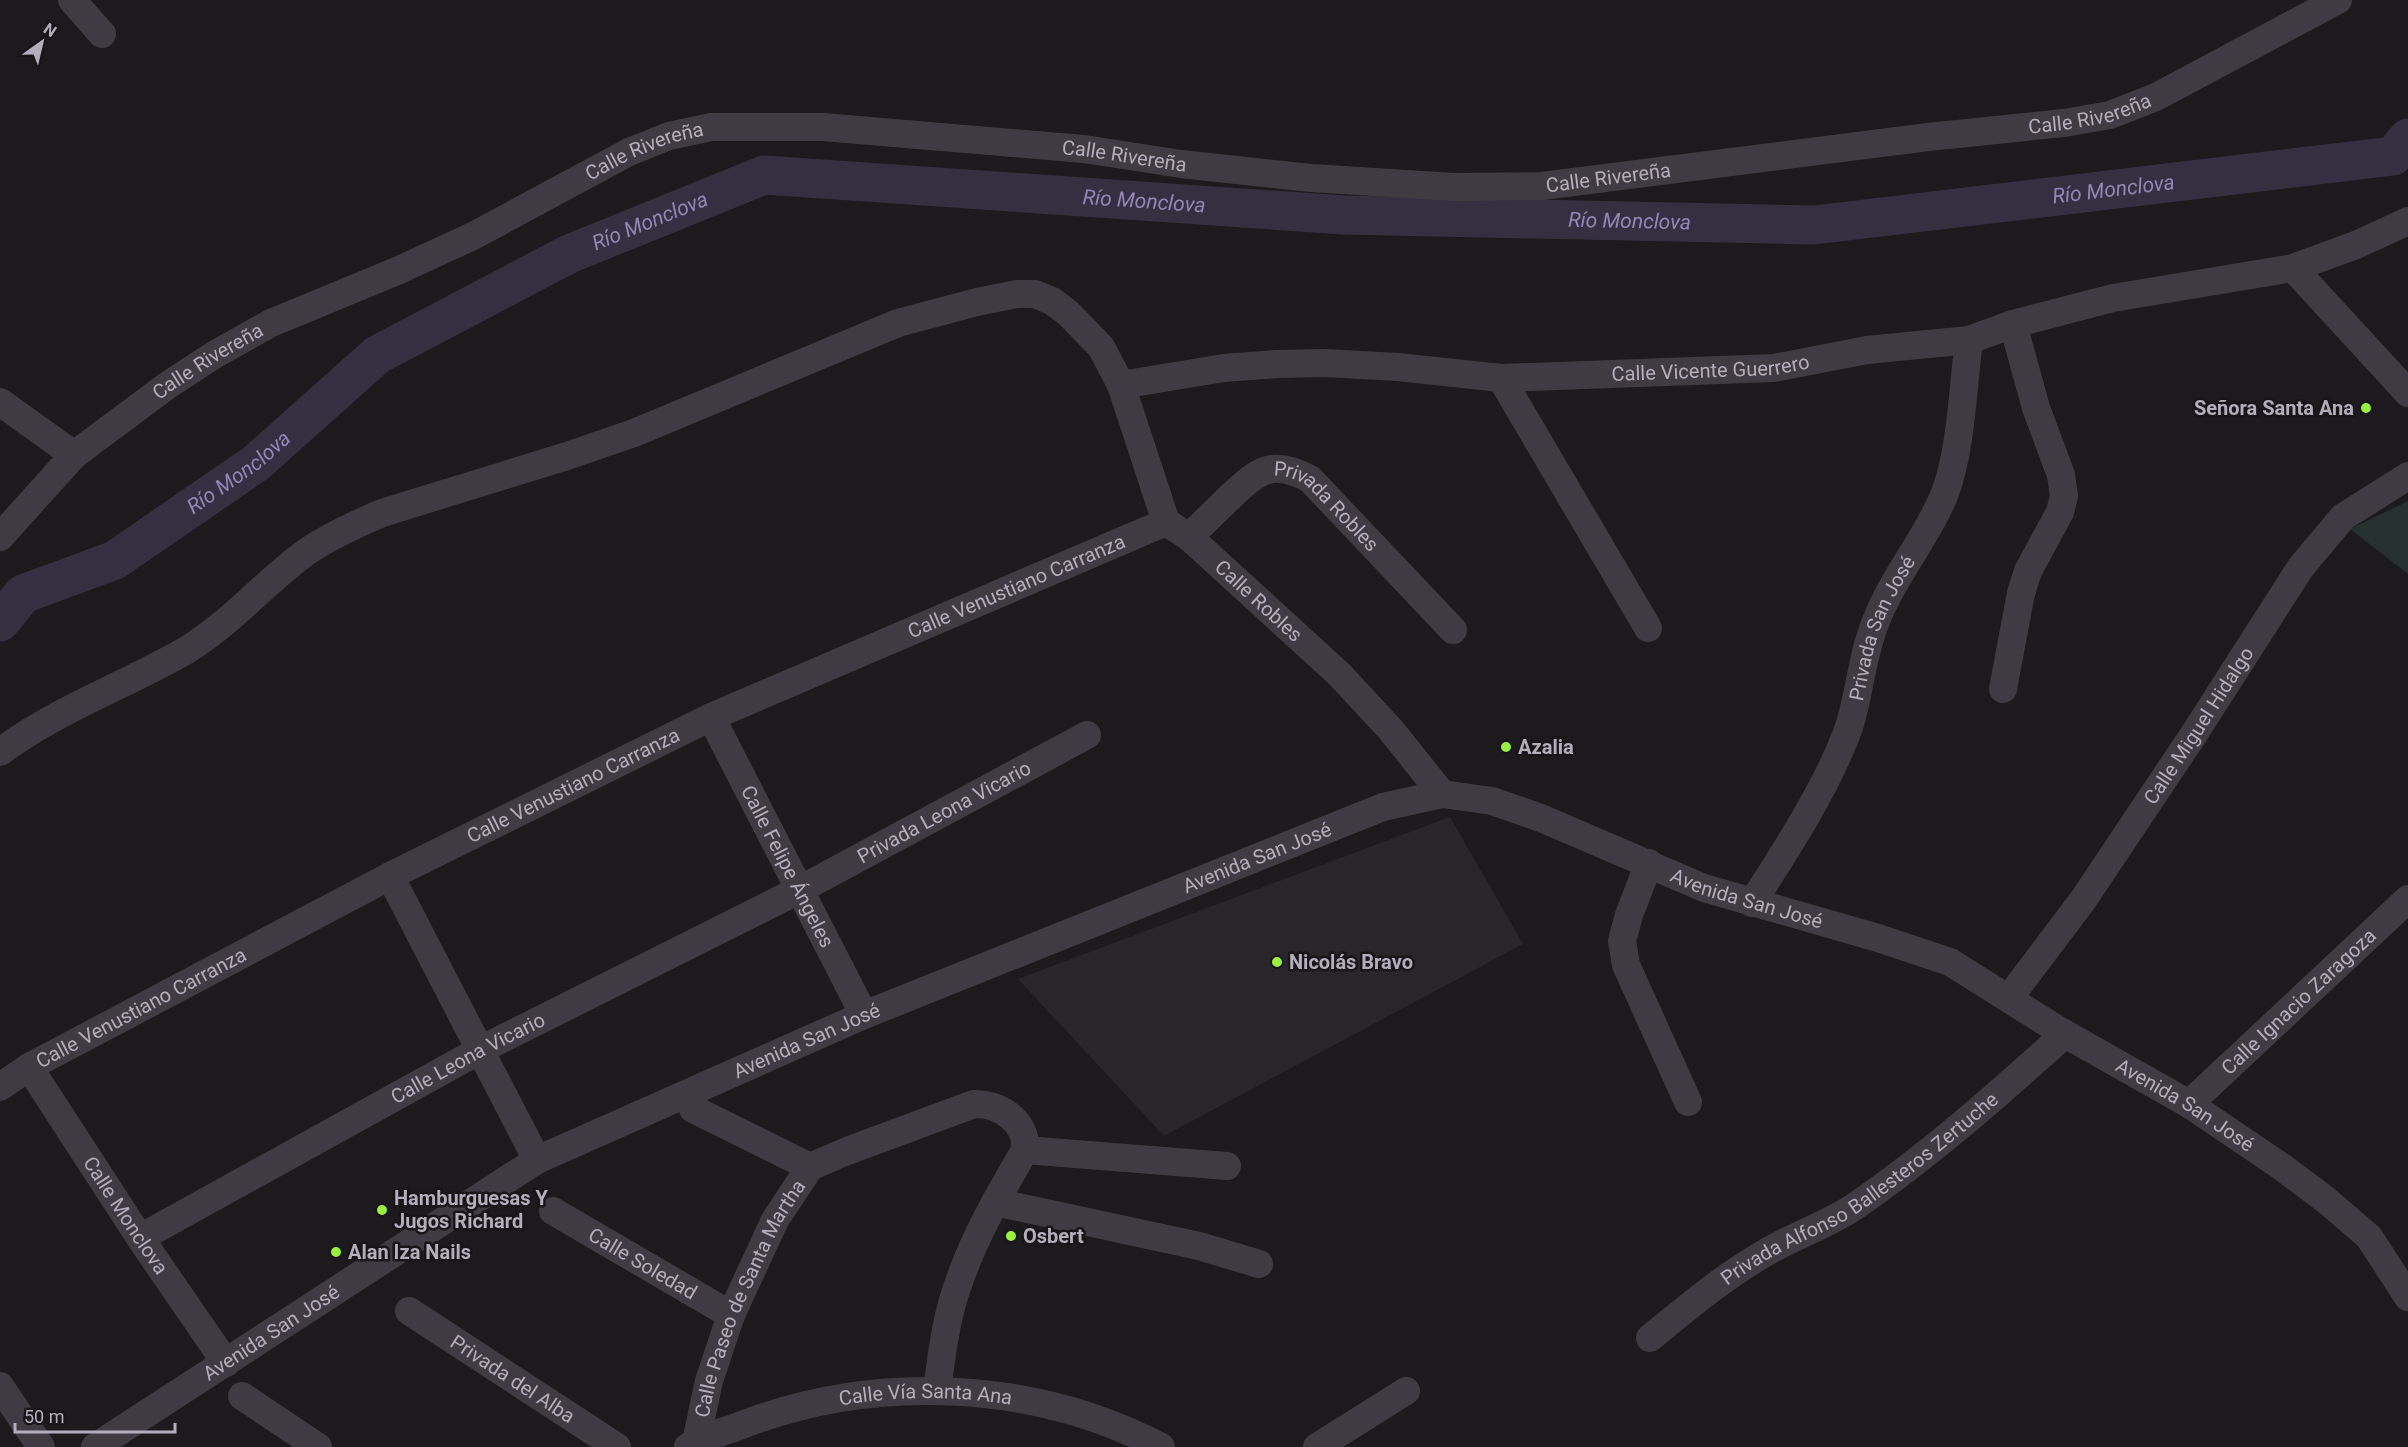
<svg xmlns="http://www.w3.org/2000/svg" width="2408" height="1447" font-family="Roboto,sans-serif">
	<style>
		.built { fill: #29262a }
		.green { fill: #26302f }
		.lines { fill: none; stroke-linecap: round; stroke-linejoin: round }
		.river { stroke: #353041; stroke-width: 39 }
		.minor { stroke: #403b42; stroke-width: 28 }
		.poi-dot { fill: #98f13e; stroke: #171518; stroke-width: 2 }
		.labels { text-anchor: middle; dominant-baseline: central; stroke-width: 5; stroke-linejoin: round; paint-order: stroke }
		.street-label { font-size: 20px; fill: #b5adbc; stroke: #171518 }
		.poi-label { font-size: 20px; font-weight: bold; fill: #b5adbc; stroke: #171518; text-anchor: start }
		.water-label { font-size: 21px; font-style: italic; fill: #9485b6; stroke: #171518 }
	</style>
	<rect width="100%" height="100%" fill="#1c1a1d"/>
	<!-- built -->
	<path class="built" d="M1450,817L1523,944L1164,1136L1018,979Z"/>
	<!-- green -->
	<path class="green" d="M2408,501V574L2350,529Z"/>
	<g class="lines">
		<!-- river -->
		<path class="river" id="s1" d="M0,622L23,594L115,560L256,463L377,355L569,254L764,175L1344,215L1814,225L2393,156L2408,138"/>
		<!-- minor -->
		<g class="minor">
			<path d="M72,0L102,34"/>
			<path d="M2293,268L2408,393"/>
			<path d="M1501,378L1648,628"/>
			<path id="s2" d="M1121,385L1224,368L1277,364L1324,363L1398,367L1501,378L1774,368L1867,350L1969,340L2013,324L2113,298L2293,268L2356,245L2408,221"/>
			<path d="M0,402L74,455"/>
			<path id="s3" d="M0,537L74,455L168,385L214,355L271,323L397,271L473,236L629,152L669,136L711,127H823L1084,149L1181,164L1311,178L1454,187L1542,186L1928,137L2064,123L2110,115L2156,97L2338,0"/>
			<path id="s4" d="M1189,537C1202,524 1216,511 1229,498C1258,471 1271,458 1310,479L1453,630"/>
			<path d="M2003,689L2021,593L2028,571L2060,512L2064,496L2061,475L2036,408L2013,324"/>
			<path id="s5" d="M711,717L864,1015"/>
			<path id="s6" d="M0,752C56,710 124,686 185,651C230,624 263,584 305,553C329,536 356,524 382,513L567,456L634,433L898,323L977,302L1017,294H1035L1052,301L1068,313L1101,347L1121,385L1166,522L1189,537L1339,674L1391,730L1442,794"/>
			<path d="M1649,863L1629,915L1622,941L1626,965L1688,1102"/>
			<path d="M390,876L537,1160"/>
			<path id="s7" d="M1752,903C1786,850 1828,786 1849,727C1860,692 1862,655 1876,621C1894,575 1927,538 1945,493C1961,451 1963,386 1969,340"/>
			<path id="s8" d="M2009,998L2083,900L2194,734L2301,567L2343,517L2408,476"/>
			<path id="s9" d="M29,1067L140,1238L226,1363"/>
			<path id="s10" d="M0,1087L29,1067L390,876L711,717L1166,522"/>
			<path id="s11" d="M2189,1104L2408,899"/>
			<path d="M693,1109L810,1167"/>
			<path d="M1025,1150L1227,1166"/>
			<path d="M995,1202L1199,1246L1259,1264"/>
			<path id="s12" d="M553,1211L731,1315"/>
			<path id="s13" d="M140,1238L480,1050L801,889L1087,735"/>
			<path id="s14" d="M409,1311L617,1447"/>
			<path id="s15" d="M1650,1338C1689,1306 1727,1274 1772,1249C1799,1234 1831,1223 1857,1205C1932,1153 1997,1095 2065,1034"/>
			<path d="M0,1386L41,1447"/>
			<path d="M242,1396L318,1447"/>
			<path id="s16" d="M696,1442L709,1381L731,1315L775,1220L810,1167L847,1151L974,1104C999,1103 1028,1122 1025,1150C1000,1193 975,1235 959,1282C946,1316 942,1354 937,1390"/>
			<path id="s17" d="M95,1447L537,1160L864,1015L1383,807L1442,794L1492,801L1541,818L1704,888L1878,938L1950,962L2060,1031L2189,1104L2282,1167L2326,1200L2369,1237L2408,1297"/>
			<path id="s18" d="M688,1447C706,1436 727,1431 747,1423C879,1374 1036,1381 1161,1447"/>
			<path d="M1317,1447L1406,1391"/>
		</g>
	</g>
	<!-- markers -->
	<g class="poi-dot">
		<circle cx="2366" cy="408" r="6"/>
		<circle cx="1506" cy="747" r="6"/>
		<circle cx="1277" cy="962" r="6"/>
		<circle cx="382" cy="1210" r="6"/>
		<circle cx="1011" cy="1236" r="6"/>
		<circle cx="336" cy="1252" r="6"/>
	</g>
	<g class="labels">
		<!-- street labels -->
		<g class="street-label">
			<text stroke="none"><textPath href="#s3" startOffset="2218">Calle Rivereña</textPath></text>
			<text stroke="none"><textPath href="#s3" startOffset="760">Calle Rivereña</textPath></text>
			<text stroke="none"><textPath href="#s3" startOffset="1246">Calle Rivereña</textPath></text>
			<text stroke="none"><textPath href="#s3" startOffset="1732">Calle Rivereña</textPath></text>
			<text stroke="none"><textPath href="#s3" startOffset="274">Calle Rivereña</textPath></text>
			<text stroke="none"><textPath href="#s2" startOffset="592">Calle Vicente Guerrero</textPath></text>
			<text stroke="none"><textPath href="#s4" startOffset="177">Privada Robles</textPath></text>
			<text stroke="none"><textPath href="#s10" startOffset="1134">Calle Venustiano Carranza</textPath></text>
			<text stroke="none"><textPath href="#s6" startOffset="1539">Calle Robles</textPath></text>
			<text stroke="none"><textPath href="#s7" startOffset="306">Privada San José</textPath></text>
			<text stroke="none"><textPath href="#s8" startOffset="332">Calle Miguel Hidalgo</textPath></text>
			<text stroke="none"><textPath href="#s10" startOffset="648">Calle Venustiano Carranza</textPath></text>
			<text stroke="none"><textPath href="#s13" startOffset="910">Privada Leona Vicario</textPath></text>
			<text stroke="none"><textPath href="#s17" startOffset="1308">Avenida San José</textPath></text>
			<text stroke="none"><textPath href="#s5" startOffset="168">Calle Felipe Ángeles</textPath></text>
			<text stroke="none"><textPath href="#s17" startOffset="1828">Avenida San José</textPath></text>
			<text stroke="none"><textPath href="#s11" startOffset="150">Calle Ignacio Zaragoza</textPath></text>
			<text stroke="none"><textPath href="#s10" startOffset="162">Calle Venustiano Carranza</textPath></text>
			<text stroke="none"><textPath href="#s17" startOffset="822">Avenida San José</textPath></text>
			<text stroke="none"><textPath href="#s13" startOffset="374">Calle Leona Vicario</textPath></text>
			<text stroke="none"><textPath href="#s17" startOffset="2316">Avenida San José</textPath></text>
			<text stroke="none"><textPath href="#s15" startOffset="258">Privada Alfonso Ballesteros Zertuche</textPath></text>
			<text stroke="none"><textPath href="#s9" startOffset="177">Calle Monclova</textPath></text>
			<text stroke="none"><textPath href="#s12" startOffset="104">Calle Soledad</textPath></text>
			<text stroke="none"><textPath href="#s16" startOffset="154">Calle Paseo de Santa Martha</textPath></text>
			<text stroke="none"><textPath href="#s17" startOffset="210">Avenida San José</textPath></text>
			<text stroke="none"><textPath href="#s14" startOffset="124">Privada del Alba</textPath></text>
			<text stroke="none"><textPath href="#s18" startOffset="246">Calle Vía Santa Ana</textPath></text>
		</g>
		<!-- poi labels -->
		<g class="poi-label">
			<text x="2354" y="408" text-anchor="end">Señora Santa Ana</text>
			<text x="1518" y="747">Azalia</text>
			<text x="1289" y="962">Nicolás Bravo</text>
			<text x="394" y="1198">Hamburguesas Y<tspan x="394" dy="23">Jugos Richard</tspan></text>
			<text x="1023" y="1236">Osbert</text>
			<text x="348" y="1252">Alan Iza Nails</text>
		</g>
		<!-- water labels -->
		<g class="water-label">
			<text stroke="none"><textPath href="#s1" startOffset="2248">Río Monclova</textPath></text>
			<text stroke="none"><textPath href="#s1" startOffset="1276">Río Monclova</textPath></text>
			<text stroke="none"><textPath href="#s1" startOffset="772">Río Monclova</textPath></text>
			<text stroke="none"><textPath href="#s1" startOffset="1762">Río Monclova</textPath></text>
			<text stroke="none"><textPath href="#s1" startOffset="286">Río Monclova</textPath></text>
		</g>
	</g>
	<!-- north arrow -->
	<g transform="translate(42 42) rotate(34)" stroke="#171518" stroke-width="4.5" paint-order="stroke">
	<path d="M0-4.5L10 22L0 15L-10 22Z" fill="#b5adbc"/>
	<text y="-9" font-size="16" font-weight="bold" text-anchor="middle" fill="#b5adbc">N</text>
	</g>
	<!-- scale -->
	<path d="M15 1423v9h160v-9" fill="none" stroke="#b5adbc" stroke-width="3"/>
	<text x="24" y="1423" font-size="18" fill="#b5adbc" stroke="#171518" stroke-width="4.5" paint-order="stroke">50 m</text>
</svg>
